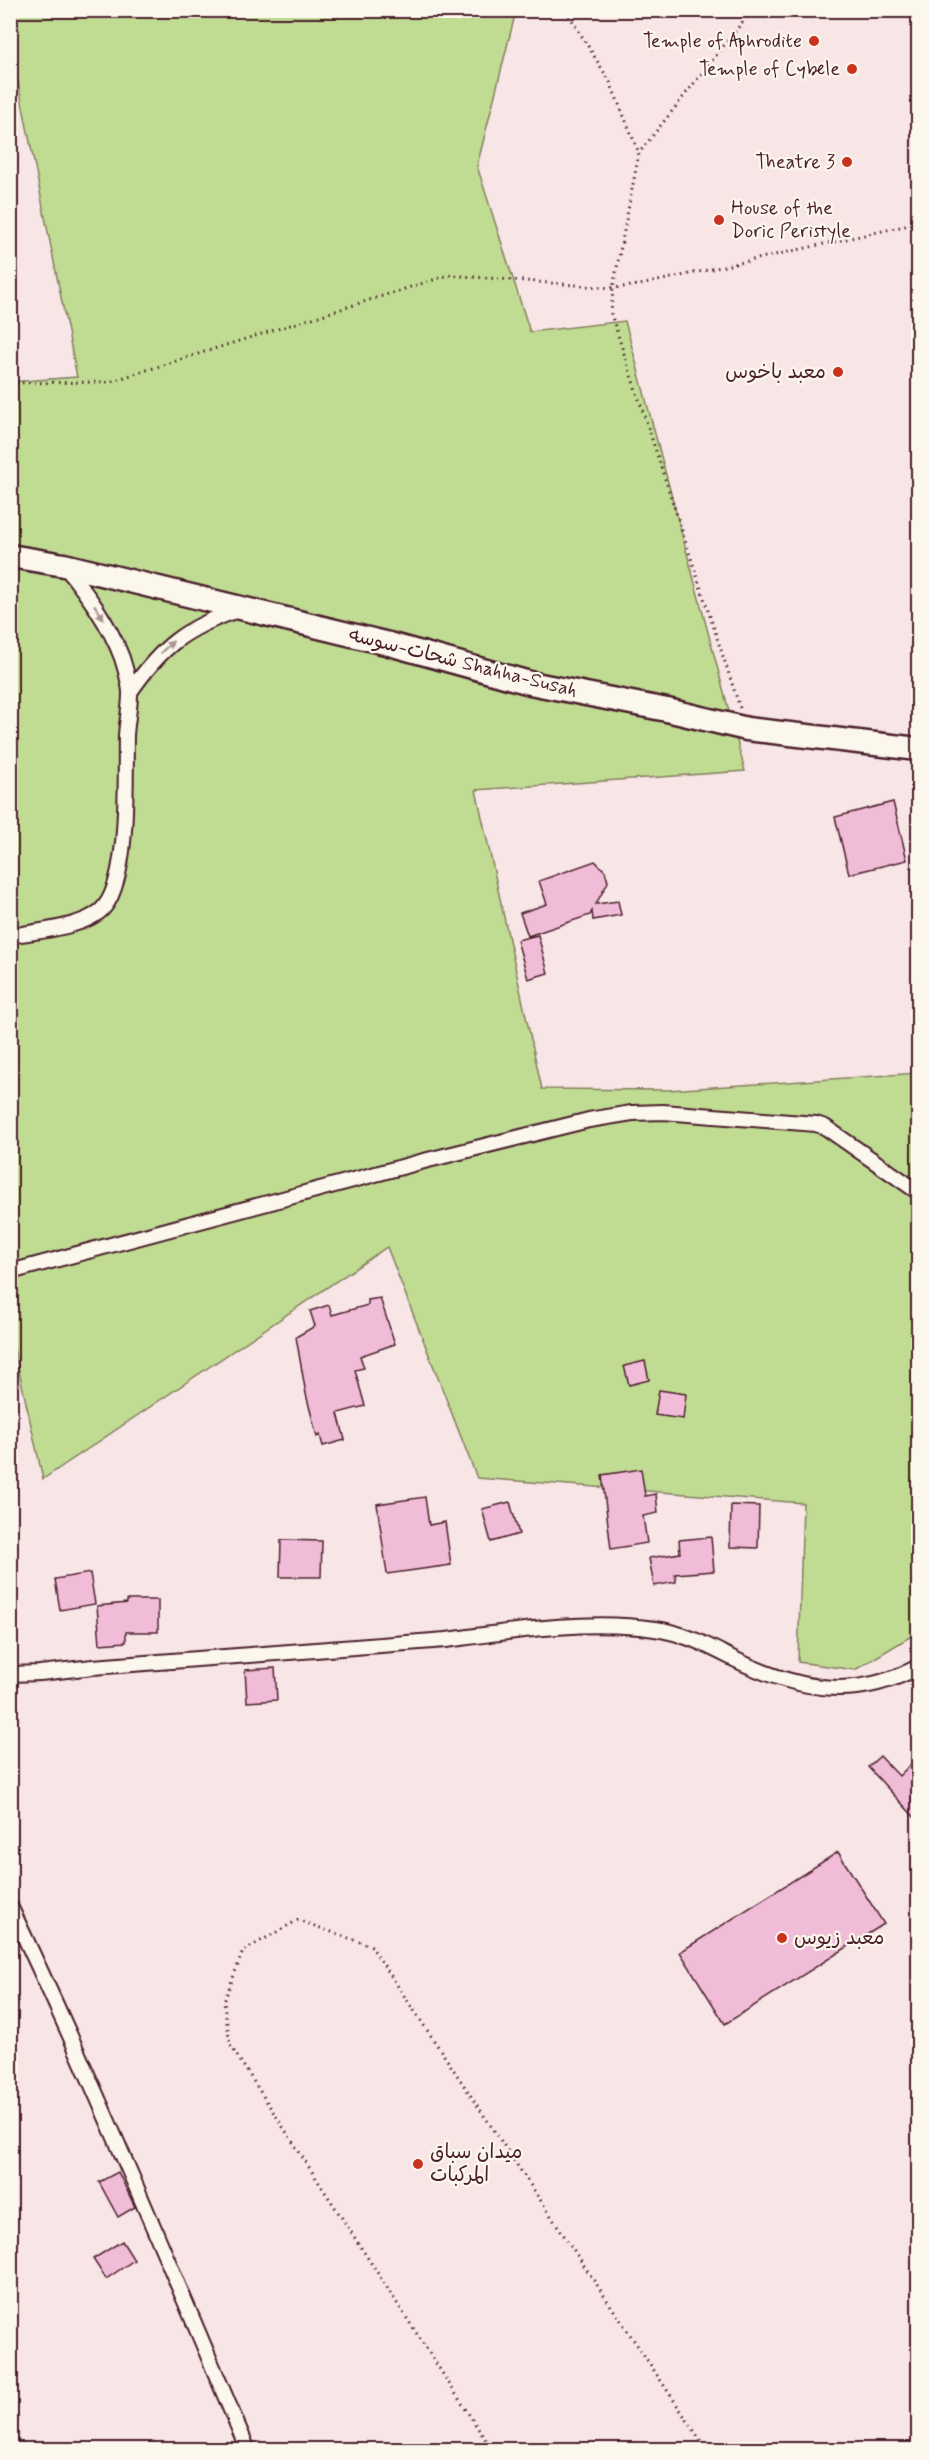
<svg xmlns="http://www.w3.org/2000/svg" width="929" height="2460" font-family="Mynerve,'Playpen Sans Arabic',sans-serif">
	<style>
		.green { fill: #c0dc93; stroke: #857e5f; stroke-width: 1.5 }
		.building { fill: #f1bcd8; stroke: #4a1f2b; stroke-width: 1.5 }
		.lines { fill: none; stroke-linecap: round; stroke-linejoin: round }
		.minor-casing { stroke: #4a1f2b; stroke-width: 18 }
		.primary-casing { stroke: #4a1f2b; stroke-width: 27 }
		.path { stroke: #4a1f2b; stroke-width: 3; stroke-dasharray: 1.5 4.5; stroke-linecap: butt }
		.minor { stroke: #fbf7ec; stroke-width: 14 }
		.primary { stroke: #fbf7ec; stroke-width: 22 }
		.oneway { fill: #ab9695 }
		.poi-dot { fill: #c8321e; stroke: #fbf7ec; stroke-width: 2 }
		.labels { text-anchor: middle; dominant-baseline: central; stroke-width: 4.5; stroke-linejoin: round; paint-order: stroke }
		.poi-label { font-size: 20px; fill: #4a1f2b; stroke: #fbf7ec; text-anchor: end }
		.street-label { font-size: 20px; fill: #4a1f2b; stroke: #fbf7ec }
	</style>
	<rect width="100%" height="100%" fill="#f8e5e6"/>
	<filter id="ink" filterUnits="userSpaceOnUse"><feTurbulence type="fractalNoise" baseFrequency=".0167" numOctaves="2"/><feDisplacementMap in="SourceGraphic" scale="12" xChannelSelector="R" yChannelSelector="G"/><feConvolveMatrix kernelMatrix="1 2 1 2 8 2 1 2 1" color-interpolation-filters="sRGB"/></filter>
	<g filter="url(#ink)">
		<!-- green -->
		<path class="green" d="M10,11H516L477,166L530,332L625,321L745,771L476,790L542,1089L669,1090L918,1073V1632L855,1670L798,1662L803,1503L477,1478L387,1247L43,1479L10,1331V382L77,377L11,47Z"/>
		<!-- building -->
		<path class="building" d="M893,802L907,860L849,874L835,817Z
			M595,861L605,871L608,882L596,904L618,901L621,915L593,920L592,911L590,915L528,936L520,913L547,904L539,881Z
			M538,935L548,973L528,979L517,940Z
			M380,1298L395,1344L360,1356L364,1368L355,1370L365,1406L338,1413L345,1440L323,1446L320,1435L317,1437L306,1394L296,1337L315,1326L310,1311L329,1305L332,1315L368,1305V1300Z
			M645,1361L649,1380L629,1385L624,1366Z
			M659,1390L686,1394L683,1419L655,1415Z
			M641,1469L645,1496L656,1494L658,1513L643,1516L647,1543L611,1549L602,1475Z
			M425,1497L429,1525L445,1522L451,1565L387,1574L377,1504Z
			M510,1502L519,1534L491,1542L482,1509Z
			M731,1505L759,1506L758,1548L730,1547Z
			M711,1537L714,1571L675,1574L676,1582L654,1586L649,1558L680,1553L679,1540Z
			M281,1540L322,1541L321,1577H280Z
			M90,1573L95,1604L60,1610L55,1579Z
			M127,1600H158V1632H126V1642L100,1644L97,1606L127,1603Z
			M275,1668L277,1700L247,1702L245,1670Z
			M880,1756L899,1776L911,1764L918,1772V1821L868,1767Z
			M838,1852L884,1924L725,2024L680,1952Z
			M118,2172L135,2207L118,2217L99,2182Z
			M122,2241L134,2260L106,2279L93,2259Z"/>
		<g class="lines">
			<defs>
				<path id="minor" d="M130,692C162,646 185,628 238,610
					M10,936C36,931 88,928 105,906C130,873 125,776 126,735C127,721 130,707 130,694C130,683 125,668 122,658C109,623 87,594 64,565
					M10,1272L424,1161L589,1120L632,1113L663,1112L816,1124L825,1127L914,1189L918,1190
					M10,1674L40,1673L93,1667L446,1640C513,1631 589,1619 655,1629C685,1633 710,1647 736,1660C798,1690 855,1701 918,1667
					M10,1906C95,2084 170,2267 248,2450"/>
				<path id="primary" d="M10,556L64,565L389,644L530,683L667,710L747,729L918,749"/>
			</defs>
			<!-- minor casing -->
			<use href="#minor" class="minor-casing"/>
			<!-- primary casing -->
			<use href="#primary" class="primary-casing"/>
			<!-- path -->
			<path class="path" d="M566,10L610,82L639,153
				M10,383L109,382L449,275L613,288L640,285L918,223
				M740,708L611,314L613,288L639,153L752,10
				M492,2450L230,2045L224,2002L243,1951L298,1920L371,1946L707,2450"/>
			<!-- minor -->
			<use href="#minor" class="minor"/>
			<!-- primary -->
			<use href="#primary" class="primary"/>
		</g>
		<!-- one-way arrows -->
		<defs><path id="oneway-solid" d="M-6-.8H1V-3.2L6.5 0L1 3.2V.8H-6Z" transform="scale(1.5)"/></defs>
		<g class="oneway">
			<use href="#oneway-solid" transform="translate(99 612) rotate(57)"/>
			<use href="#oneway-solid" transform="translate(167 647) rotate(-43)"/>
		</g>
	</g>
	<!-- markers -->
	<g class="poi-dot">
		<circle cx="814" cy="41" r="6"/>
		<circle cx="852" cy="69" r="6"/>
		<circle cx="847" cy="162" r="6"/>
		<circle cx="719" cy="220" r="6"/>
		<circle cx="838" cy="372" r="6"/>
		<circle cx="782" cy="1938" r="6"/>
		<circle cx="418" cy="2164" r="6"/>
	</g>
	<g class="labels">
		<!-- poi labels -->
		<g class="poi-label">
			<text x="802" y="41">Temple of Aphrodite</text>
			<text x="840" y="69">Temple of Cybele</text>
			<text x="835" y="162">Theatre 3</text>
			<text x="731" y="208" text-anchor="start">House of the<tspan x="731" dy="23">Doric Peristyle</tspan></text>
			<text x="826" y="372">معبد باخوس</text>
			<text x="794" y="1938" text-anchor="start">معبد زيوس</text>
			<text x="430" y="2152" text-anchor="start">ميدان سباق<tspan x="430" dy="23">المركبات</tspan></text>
		</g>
		<!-- street labels -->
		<g class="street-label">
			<text transform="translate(463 663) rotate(14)">شحات-سوسه Shahha-Susah</text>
		</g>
	</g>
	<!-- margin -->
	<rect width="929" height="2460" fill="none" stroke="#fbf7ec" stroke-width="36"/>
	<rect x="18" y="18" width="893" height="2424" fill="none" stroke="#4a1f2b" stroke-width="2" filter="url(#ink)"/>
</svg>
